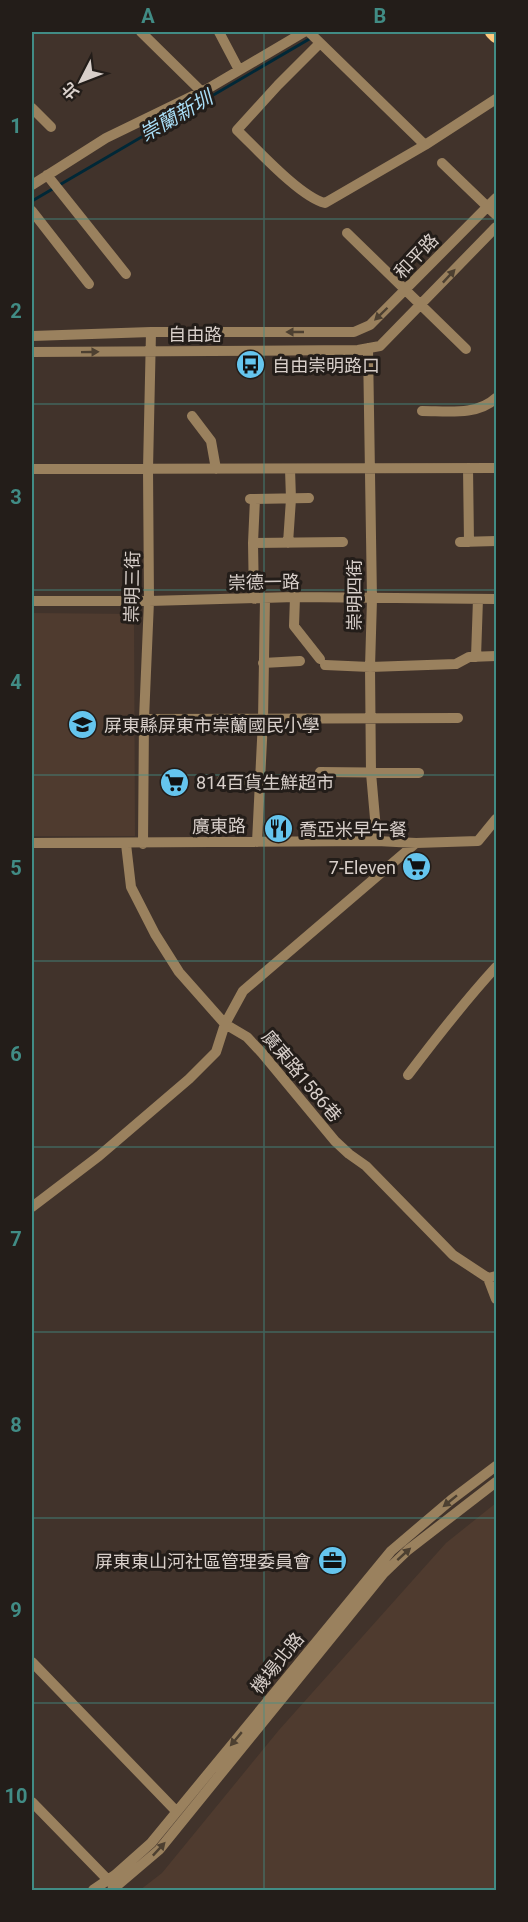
<svg xmlns="http://www.w3.org/2000/svg" width="528" height="1922" font-family="Roboto,'Noto Sans TC',sans-serif">
	<style>
		.built { fill: #4f3b2f }
		.lines { fill: none; stroke-linecap: round; stroke-linejoin: round }
		.stream { stroke: #002837; stroke-width: 3 }
		.minor { stroke: #9a815e; stroke-width: 10 }
		.major { stroke: #feca7f; stroke-width: 14 }
		.oneway { fill: #4d4031 }
		.grid { fill: none; stroke: #418c85; stroke-width: 1.5; stroke-opacity: 0.55 }
		.labels { text-anchor: middle; dominant-baseline: central; stroke-width: 6; stroke-linejoin: round; paint-order: stroke }
		.street-label { font-size: 18px; fill: #d8cfca; stroke: #231d19 }
		.poi-label { font-size: 18px; fill: #d8cfca; stroke: #231d19; text-anchor: start }
		.water-label { font-size: 20px; font-style: italic; fill: #a9def7; stroke: #231d19 }
		.neatline { fill: none; stroke: #418c85; stroke-width: 2 }
		.grid-label { font-size: 20px; text-anchor: middle; font-weight: bold; fill: #418c85 }
	</style>
	<rect width="100%" height="100%" fill="#41332b"/>
	<!-- built -->
	<path class="built" d="M32,613L134,614L135,836H32Z
		M496,1503V1890H140L162,1873L279,1730L446,1543Z"/>
	<g class="lines">
		<!-- stream -->
		<path class="stream" d="M32,201L311,38"/>
		<!-- minor -->
		<path class="minor" d="M141,32L202,92
			M219,32L239,70
			M309,32L425,145
			M320,43L278,85L237,130C257,149 300,197 325,203L425,145L496,99
			M32,108L51,127
			M442,163L496,215
			M47,175L126,274
			M32,185L106,138L209,88L304,32
			M32,211L89,284
			M347,233L466,349
			M32,336L151,332H354L370,325L496,198
			M368,348L372,599L370,667L371,773L377,841
			M32,352L358,350L380,346L496,227
			M422,411C447,411 477,416 496,398
			M192,416L211,441L216,469
			M468,468L469,542
			M32,469L496,468
			M250,499L309,498
			M460,542L496,541
			M253,543L343,542
			M288,543L291,499L290,469
			M295,597L294,626L320,659
			M254,599L253,543L255,499
			M32,601H149L295,597L496,599
			M476,657L478,599
			M263,663L300,661
			M325,665L370,667L456,664L469,657L496,656
			M144,719L458,718
			M320,772L419,773
			M222,780H309
			M257,842L263,720L265,599
			M32,843L377,841L416,843L478,841L496,819
			M126,844L131,887L155,934L179,972L225,1024L247,1037L262,1053L335,1141L349,1154L366,1166L453,1255L488,1278L496,1276
			M143,844L144,719L149,601L148,469L151,332
			M408,1075C436,1038 464,1002 496,967
			M32,1207L99,1156L189,1079L216,1052L225,1024L243,991L416,843
			M488,1278L496,1299
			M32,1662L176,1811
			M32,1802L111,1883
			M93,1890L115,1875L151,1843L391,1551L451,1500L496,1466
			M112,1890L159,1850L383,1574L408,1550L496,1482"/>
		<!-- major -->
		<path class="major" d="M492,32L496,36"/>
	</g>
	<!-- one-way arrows -->
	<defs><path id="oneway-solid" d="M-6-.8H1V-3.2L6.5 0L1 3.2V.8H-6Z" transform="scale(1.5)"/></defs>
	<g class="oneway">
		<use href="#oneway-solid" transform="translate(449 276) rotate(-47)"/>
		<use href="#oneway-solid" transform="translate(381 314) rotate(136)"/>
		<use href="#oneway-solid" transform="translate(295 332) rotate(-180)"/>
		<use href="#oneway-solid" transform="translate(90 352) rotate(-1)"/>
		<use href="#oneway-solid" transform="translate(450 1501) rotate(141)"/>
		<use href="#oneway-solid" transform="translate(404 1554) rotate(-42)"/>
		<use href="#oneway-solid" transform="translate(236 1739) rotate(130)"/>
		<use href="#oneway-solid" transform="translate(159 1849) rotate(-47)"/>
	</g>
	<!-- grid -->
	<path class="grid" d="M264,32V1890M32,219H496M32,404H496M32,590H496M32,775H496M32,961H496M32,1147H496M32,1332H496M32,1518H496M32,1703H496"/>
	<!-- icons -->
	<defs>
		<symbol id="bus-disc" viewBox="-11 -11 22 22"><circle r="9.5" fill="#65c5ee" stroke="#231d19"/><path d="M-5-6H5V4H4V6H2V4H-2V6H-4V4H-5ZM-3.5-4V0h7V-4ZM-3.5 1.2v1.5H-2V1.2ZM2 1.2v1.5H3.5V1.2Z" fill="#111"/></symbol>
		<symbol id="school-disc" viewBox="-11 -11 22 22"><circle r="9.5" fill="#65c5ee" stroke="#231d19"/><path d="M0-5L7-2L0 1L-7-2ZM-4 1L0 2.5L4 1V4Q0 6-4 4Z" fill="#111"/></symbol>
		<symbol id="supermarket-disc" viewBox="-11 -11 22 22"><circle r="9.5" fill="#65c5ee" stroke="#231d19"/><path d="M-6-5.5h2.5l.6 2H6L4.5 2H-2.5L-4.4-4H-6ZM-1.5 3.2a1.3 1.3 0 1 0 .1 0ZM3 3.2a1.3 1.3 0 1 0 .1 0Z" fill="#111"/></symbol>
		<symbol id="restaurant-disc" viewBox="-11 -11 22 22"><circle r="9.5" fill="#65c5ee" stroke="#231d19"/><path d="M-5-6h1v4h1v-4h1v4h1v-4h1v5L-1.5 .5V6h-2V.5L-5-1ZM5-6V6H3V1.5H1.5Q1.5-4 5-6Z" fill="#111"/></symbol>
		<symbol id="office-disc" viewBox="-11 -11 22 22"><circle r="9.5" fill="#65c5ee" stroke="#231d19"/><path d="M-6-3h4V-5.5h4V-3h4V5H-6ZM-1-4.5V-3h2v-1.5ZM-6 0V1H6V0Z" fill="#111"/></symbol>
	</defs>
	<g fill-rule="evenodd">
		<use href="#bus-disc" x="234" y="348" width="33" height="33"/>
		<use href="#school-disc" x="66" y="708" width="33" height="33"/>
		<use href="#supermarket-disc" x="158" y="766" width="33" height="33"/>
		<use href="#restaurant-disc" x="262" y="812" width="33" height="33"/>
		<use href="#supermarket-disc" x="400" y="850" width="33" height="33"/>
		<use href="#office-disc" x="316" y="1544" width="33" height="33"/>
	</g>
	<g class="labels">
		<!-- street labels -->
		<g class="street-label">
			<text transform="translate(416 256) rotate(-46)">和平路</text>
			<text x="195" y="334">自由路</text>
			<text transform="translate(264 582) rotate(-1)">崇德一路</text>
			<text transform="translate(132 587) rotate(-89)">崇明三街</text>
			<text transform="translate(354 595) rotate(-90)">崇明四街</text>
			<text transform="translate(219 826) rotate(-1)">廣東路</text>
			<text transform="translate(302 1076) rotate(50)">廣東路1586巷</text>
			<text transform="translate(277 1663) rotate(-51)">機場北路</text>
		</g>
		<!-- poi labels -->
		<g class="poi-label">
			<text x="272" y="365">自由崇明路口</text>
			<text x="104" y="725">屏東縣屏東市崇蘭國民小學</text>
			<text x="196" y="782">814百貨生鮮超市</text>
			<text x="299" y="829">喬亞米早午餐</text>
			<text x="396" y="867" text-anchor="end">7-Eleven</text>
			<text x="311" y="1561" text-anchor="end">屏東東山河社區管理委員會</text>
		</g>
		<!-- water labels -->
		<g class="water-label">
			<text transform="translate(176 116) rotate(-30)">崇蘭新圳</text>
		</g>
	</g>
	<!-- border -->
	<rect width="528" height="1922" fill="none" stroke="#231d19" stroke-width="66"/>
	<!-- north arrow -->
	<g transform="translate(81 81) rotate(228)" stroke="#231d19" stroke-width="4.5" paint-order="stroke">
	<path d="M0-4.5L10 22L0 15L-10 22Z" fill="#d8cfca"/>
	<text y="-9" font-size="16" font-weight="bold" text-anchor="middle" fill="#d8cfca">北</text>
	</g>
	<rect x="33" y="33" width="462" height="1856" class="neatline"/>
	<g class="grid-label">
		<text x="148" y="23">A</text>
		<text x="380" y="23">B</text>
		<text x="16" y="133">1</text>
		<text x="16" y="318">2</text>
		<text x="16" y="504">3</text>
		<text x="16" y="689">4</text>
		<text x="16" y="875">5</text>
		<text x="16" y="1061">6</text>
		<text x="16" y="1246">7</text>
		<text x="16" y="1432">8</text>
		<text x="16" y="1617">9</text>
		<text x="16" y="1803">10</text>
	</g>
</svg>
